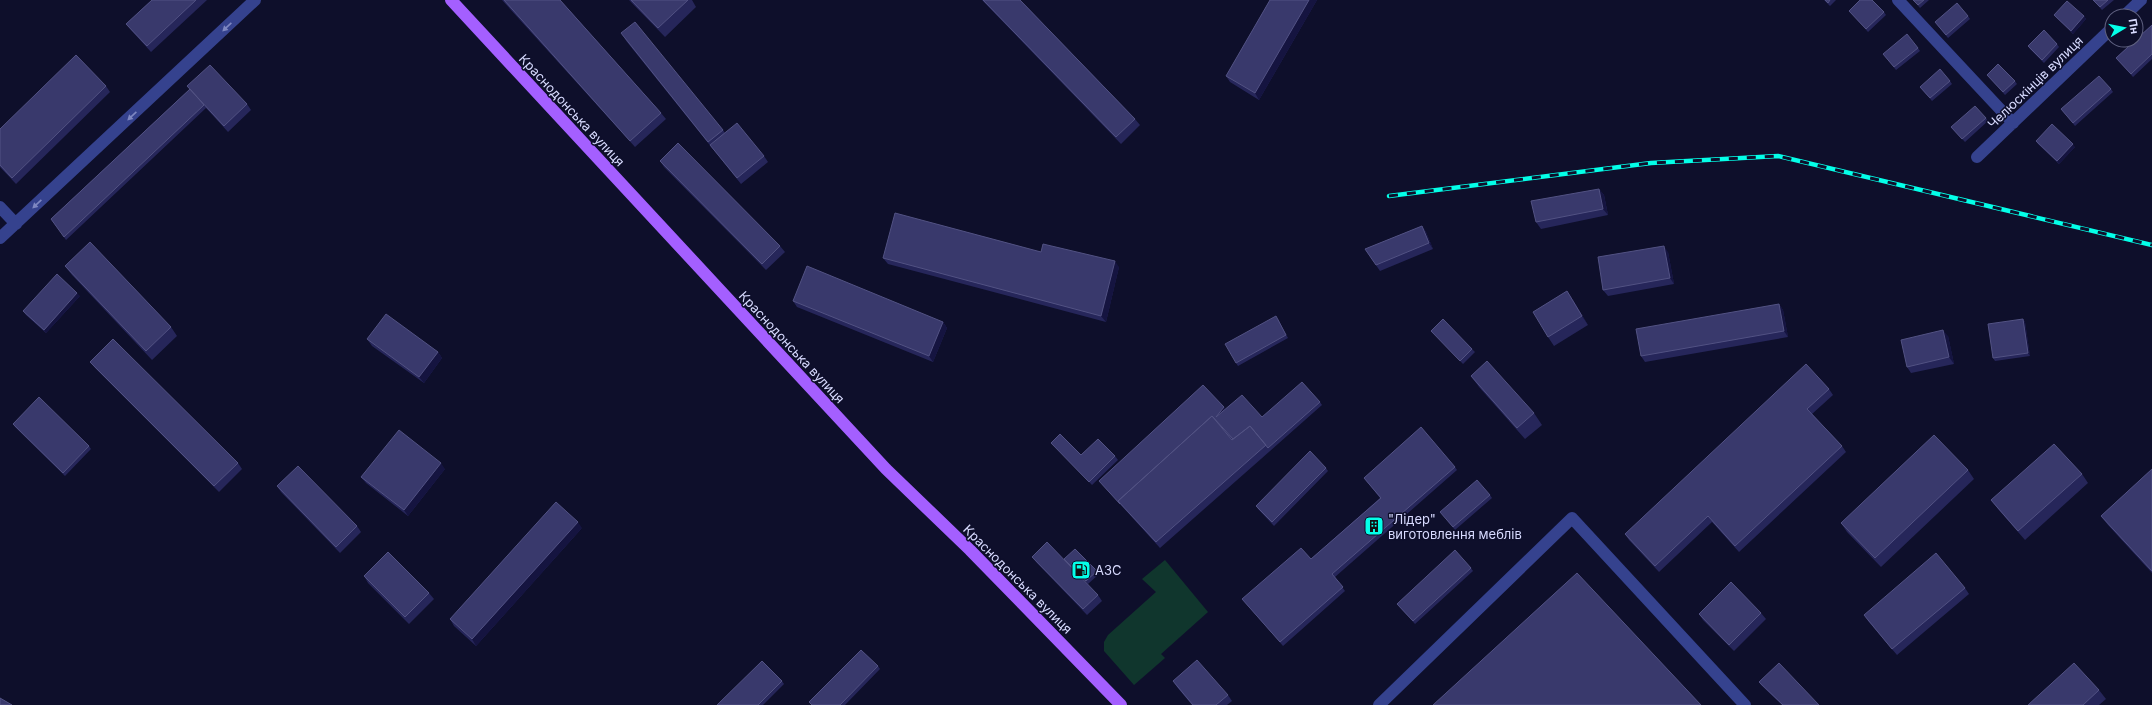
<svg xmlns="http://www.w3.org/2000/svg" width="2152" height="705" font-family="Inter,sans-serif">
	<style>
		.green { fill: #10362d }
		.lines { fill: none; stroke-linecap: round; stroke-linejoin: round }
		.minor { stroke: #35428e; stroke-width: 12 }
		.major { stroke: #a45fff; stroke-width: 12 }
		.rail-casing { stroke: #04ffe8; stroke-width: 4.5 }
		.rail { stroke: #0e0f2b; stroke-width: 3; stroke-dasharray: 9; stroke-linecap: butt }
		.wall { fill: #26265a }
		.shaded-wall { fill: #151440 }
		.building { fill: #39396c; stroke: #525283 }
		.oneway { fill: #7e87c1 }
		.labels { text-anchor: middle; dominant-baseline: central; stroke-width: 3; stroke-linejoin: round; paint-order: stroke }
		.street-label { font-size: 13px; fill: #d8dbff; stroke: #0e0f2b }
		.poi-label { font-size: 13px; fill: #d8dbff; stroke: #0e0f2b; text-anchor: start }
	</style>
	<rect width="100%" height="100%" fill="#0e0f2b"/>
	<!-- green -->
	<path class="green" d="M1165,560L1208,612L1161,654L1165,658L1134,685L1104,651V642L1108,635L1156,592L1142,579Z"/>
	<g class="lines">
		<!-- minor -->
		<path class="minor" d="M1898,0L2013,123
			M2124,16L2141,0
			M1977,157L2112,28
			M0,207L16,224
			M0,238L255,0
			M1379,705L1572,518L1745,705"/>
		<!-- major -->
		<path class="major" d="M451,0L886,469L970,550L1121,705"/>
		<defs>
			<path id="rail" d="M1389,196L1651,163L1778,156L2152,245"/>
		</defs>
		<!-- rail casing -->
		<use href="#rail" class="rail-casing"/>
		<!-- rail -->
		<use href="#rail" class="rail"/>
	</g>
	<!-- wall -->
	<path class="wall" d="M152,0H207L151,52L131,30L126,24Z
		M502,0H560L661,113L666,119L635,147Z
		M629,0H692L696,7L665,37Z
		M982,0H1020L1135,119L1140,125L1121,144Z
		M1270,0H1317L1259,100L1230,82L1226,76Z
		M1824,0H1836L1830,6Z
		M1913,0H1929L1920,8Z
		M2093,0H2114L2102,10Z
		M1849,11L1884,12L1886,15L1868,32Z
		M2054,15L2084,16L2086,19L2073,34Z
		M1968,16L1970,19L1948,38L1935,22Z
		M2152,25V59L2133,77L2116,58Z
		M621,33L723,130L725,133L764,156L768,162L741,184L627,42Z
		M2057,44L2059,47L2044,63L2030,49L2028,46Z
		M1918,48L1920,51L1896,70L1883,54Z
		M1987,75L2015,81L2017,84L2005,95Z
		M1950,81L1952,84L1932,101L1920,87Z
		M106,86L110,92L16,184L0,167V129Z
		M187,86L247,104L251,110L228,132L206,108L66,240L51,219L190,89Z
		M2111,89L2113,92L2075,126L2061,109Z
		M1986,118L1988,121L1965,142L1951,127Z
		M2036,141L2075,147L2059,164L2038,144Z
		M660,161L780,246L785,252L766,270L664,167Z
		M1599,189L1604,195L1608,215L1541,229L1536,222Z
		M1422,226L1426,232L1433,249L1380,271L1365,249Z
		M1041,252L1119,267L1106,322L888,264L883,258Z
		M1668,252L1674,284L1608,296L1603,290Z
		M65,266L171,327L177,336L152,360L72,275Z
		M1567,291L1573,300L1588,325L1554,346L1548,337Z
		M80,296L46,333L26,315L23,311Z
		M793,301L943,322L947,328L933,362L797,307Z
		M1779,304L1783,310L1788,337L1645,362L1641,356Z
		M1278,319L1288,338L1238,366L1236,363Z
		M2023,319L2025,322L2030,356L1995,361L1993,358Z
		M1431,331L1472,349L1475,352L1463,364L1434,334Z
		M1948,336L1954,364L1911,373L1907,367Z
		M367,339L438,352L442,358L424,383L372,346Z
		M90,362L238,463L242,469L219,492L95,368Z
		M1471,376L1534,413L1542,425L1525,439L1479,387Z
		M1829,389L1833,395L1812,414L1842,446L1846,452L1739,552L1712,522L1659,572L1629,540L1625,534Z
		M1320,402L1322,405L1160,548L1099,481L1225,409L1262,417Z
		M13,424L89,446L91,449L65,476L15,427Z
		M1051,443L1081,455L1115,456L1118,460L1092,485L1054,446Z
		M1455,467L1457,470L1335,577L1345,591L1283,646L1242,599L1311,559L1380,498L1364,478Z
		M1326,468L1328,471L1274,526L1258,509L1256,506Z
		M445,469L408,516L366,483L361,477Z
		M2152,469V573L2108,525L2101,516Z
		M1968,470L1974,479L1881,567L1847,532L1841,523Z
		M2082,474L2088,483L2025,540L1998,509L1991,500Z
		M277,486L357,526L361,532L340,553L281,492Z
		M1490,495L1492,498L1455,530L1440,512Z
		M582,528L476,646L454,626L450,619Z
		M1032,557L1098,595L1102,601L1087,615L1037,563Z
		M1064,559L1097,571L1099,574L1088,584L1066,562Z
		M1471,568L1473,571L1415,624L1397,604Z
		M364,576L429,593L434,599L409,624L368,583Z
		M1965,588L1969,594L1897,655L1868,621L1864,615Z
		M1761,613L1766,619L1734,651L1703,620L1699,614Z
		M878,666L880,669L845,705H812Z
		M782,681L784,684L763,705H717Z
		M1173,681L1228,695L1232,701L1227,705H1192L1177,687Z
		M1759,682L1819,705H1782L1761,685Z
		M2099,690L2106,699L2099,705H2028Z"/>
	<!-- shaded-wall -->
	<path class="shaded-wall" d="M1309,0H1317L1259,100L1255,93Z
		M2084,16L2086,19L2073,34L2071,31Z
		M2073,144L2075,147L2059,164L2057,161Z
		M1599,189L1604,195L1608,215L1603,209Z
		M1422,226L1426,232L1433,249L1429,243Z
		M1664,246L1668,252L1674,284L1670,278Z
		M1115,261L1119,267L1106,322L1101,316Z
		M1567,291L1573,300L1588,325L1582,316Z
		M77,293L80,296L46,333L44,330Z
		M1779,304L1783,310L1788,337L1784,331Z
		M2023,319L2025,322L2030,356L2028,353Z
		M943,322L947,328L933,362L929,356Z
		M1943,330L1948,336L1954,364L1949,357Z
		M438,352L442,358L424,383L419,377Z
		M1224,407L1226,410L1216,417Z
		M441,463L445,469L408,516L404,510Z
		M578,522L582,528L476,646L472,639Z"/>
	<!-- building -->
	<path class="building" d="M152,0H196L147,46L126,24Z
		M504,0H560L661,113L630,141Z
		M631,0H688L658,28Z
		M983,0H1020L1135,119L1116,137Z
		M1270,0H1309L1255,93L1226,76Z
		M1825,0H1830L1828,3Z
		M1860,0H1872L1884,12L1866,29L1849,11Z
		M1913,0H1924L1918,5Z
		M2093,0H2108L2100,7Z
		M2067,1L2084,16L2071,31L2054,15Z
		M1957,3L1968,16L1946,35L1935,22Z
		M635,22L723,130L708,142L621,33Z
		M2152,25V54L2131,74L2116,58Z
		M2044,30L2057,44L2042,60L2028,46Z
		M1907,34L1918,48L1894,67L1883,54Z
		M76,55L106,86L12,178L0,165V129Z
		M1998,64L2015,81L2003,92L1987,75Z
		M210,65L247,104L224,126L187,86Z
		M1940,69L1950,81L1930,98L1920,87Z
		M2099,76L2111,89L2073,123L2061,109Z
		M190,89L204,105L64,237L51,219Z
		M1975,106L1986,118L1962,139L1951,127Z
		M737,123L764,156L737,178L710,145Z
		M2052,124L2073,144L2057,161L2036,141Z
		M678,143L780,246L762,264L660,161Z
		M1599,189L1603,209L1536,222L1531,201Z
		M895,213L1041,252L1043,244L1115,261L1101,316L883,258Z
		M1422,226L1429,243L1376,265L1365,249Z
		M90,242L171,327L146,351L65,266Z
		M1664,246L1670,278L1603,290L1598,257Z
		M807,266L943,322L929,356L793,301Z
		M57,274L77,293L44,330L23,311Z
		M1567,291L1582,316L1548,337L1533,312Z
		M1779,304L1784,331L1641,356L1636,329Z
		M386,314L438,352L419,377L367,339Z
		M1276,316L1286,335L1236,363L1225,344Z
		M1443,319L1472,349L1460,361L1431,331Z
		M2023,319L2028,353L1993,358L1988,324Z
		M1943,330L1949,357L1907,367L1901,340Z
		M113,339L238,463L214,486L90,362Z
		M1487,361L1534,413L1517,428L1471,376Z
		M1806,364L1829,389L1807,409L1842,446L1735,546L1708,516L1655,566L1625,534Z
		M1302,382L1320,402L1268,448L1250,426L1233,439L1212,416L1118,501L1120,504L1099,481L1203,385L1224,407L1216,417L1242,395L1262,417Z
		M39,397L89,446L63,473L13,424Z
		M1212,416L1232,440L1250,426L1266,445L1156,542L1118,501Z
		M1421,427L1455,467L1332,574L1343,587L1280,642L1242,599L1301,548L1311,559L1381,498L1364,478Z
		M399,430L441,463L404,510L361,477Z
		M1060,434L1081,455L1098,439L1115,456L1089,482L1051,443Z
		M1934,435L1968,470L1875,558L1841,523Z
		M2054,444L2082,474L2018,531L1991,500Z
		M1310,451L1326,468L1272,522L1256,506Z
		M298,466L357,526L336,547L277,486Z
		M2152,469V571L2101,516Z
		M1477,480L1490,495L1453,527L1440,512Z
		M556,502L578,522L472,639L450,619Z
		M1047,542L1098,595L1083,609L1032,557Z
		M1075,549L1097,571L1086,581L1064,559Z
		M1455,550L1471,568L1413,621L1397,604Z
		M388,552L429,593L405,617L364,576Z
		M1936,553L1965,588L1892,649L1864,615Z
		M1577,573L1701,705H1433Z
		M1731,582L1761,613L1729,645L1699,614Z
		M861,650L878,666L840,705H812L809,702Z
		M1197,660L1228,695L1216,705H1193L1173,681Z
		M762,661L782,681L758,705H717Z
		M1779,663L1819,705H1783L1759,682Z
		M2074,663L2099,690L2083,705H2028Z
		M0,698L12,705H0Z"/>
	<!-- one-way arrows -->
	<defs><path id="oneway-solid" d="M-6-.8H1V-3.2L6.5 0L1 3.2V.8H-6Z"/></defs>
	<g class="oneway">
		<use href="#oneway-solid" transform="translate(227 27) rotate(137)"/>
		<use href="#oneway-solid" transform="translate(132 116) rotate(137)"/>
		<use href="#oneway-solid" transform="translate(37 204) rotate(137)"/>
	</g>
	<!-- icons -->
	<defs>
		<symbol id="building-square" viewBox="-11 -11 22 22"><rect x="-9" y="-9" width="18" height="18" rx="4" fill="#04ffe8" stroke="#0e0f2b"/><path d="M-4-6H4V6H1V3H-1V6H-4ZM-2.5-4.3h1.7v1.8h-1.7ZM.8-4.3h1.7v1.8H.8ZM-2.5-1h1.7V.8h-1.7ZM.8-1h1.7V.8H.8Z" fill="#111"/></symbol>
		<symbol id="fuel-square" viewBox="-11 -11 22 22"><rect x="-9" y="-9" width="18" height="18" rx="4" fill="#04ffe8" stroke="#0e0f2b"/><path d="M-5.5-6h7V0h2V4h1.3V-2.5L3-4.5l.8-.8L6-3V5H2.5V1h-1V6h-7ZM-4.2-4.7v3.2H.2V-4.7Z" fill="#111"/></symbol>
	</defs>
	<g fill-rule="evenodd">
		<use href="#building-square" x="1363" y="515" width="22" height="22"/>
		<use href="#fuel-square" x="1070" y="559" width="22" height="22"/>
	</g>
	<g class="labels">
		<!-- street labels -->
		<g class="street-label">
			<text transform="translate(2035 82) rotate(-44)">Челюскінців вулиця</text>
			<text transform="translate(572 110) rotate(47)">Краснодонська вулиця</text>
			<text transform="translate(792 347) rotate(47)">Краснодонська вулиця</text>
			<text transform="translate(1018 579) rotate(45)">Краснодонська вулиця</text>
		</g>
		<!-- poi labels -->
		<g class="poi-label">
			<text x="1388" y="519">"Лідер"<tspan x="1388" dy="15">виготовлення меблів</tspan></text>
			<text x="1095" y="570">АЗС</text>
		</g>
	</g>
	<!-- north arrow -->
	<g transform="translate(2124 28) rotate(80)"><circle r="19" fill="#0e0f2b" stroke="#5f6180"/>
	<path d="M0-3L7 15L0 10L-7 15Z" fill="#04ffe8"/>
	<text y="-6" font-size="11" font-weight="bold" text-anchor="middle" fill="#d8dbff">Пн</text>
	</g>
</svg>
